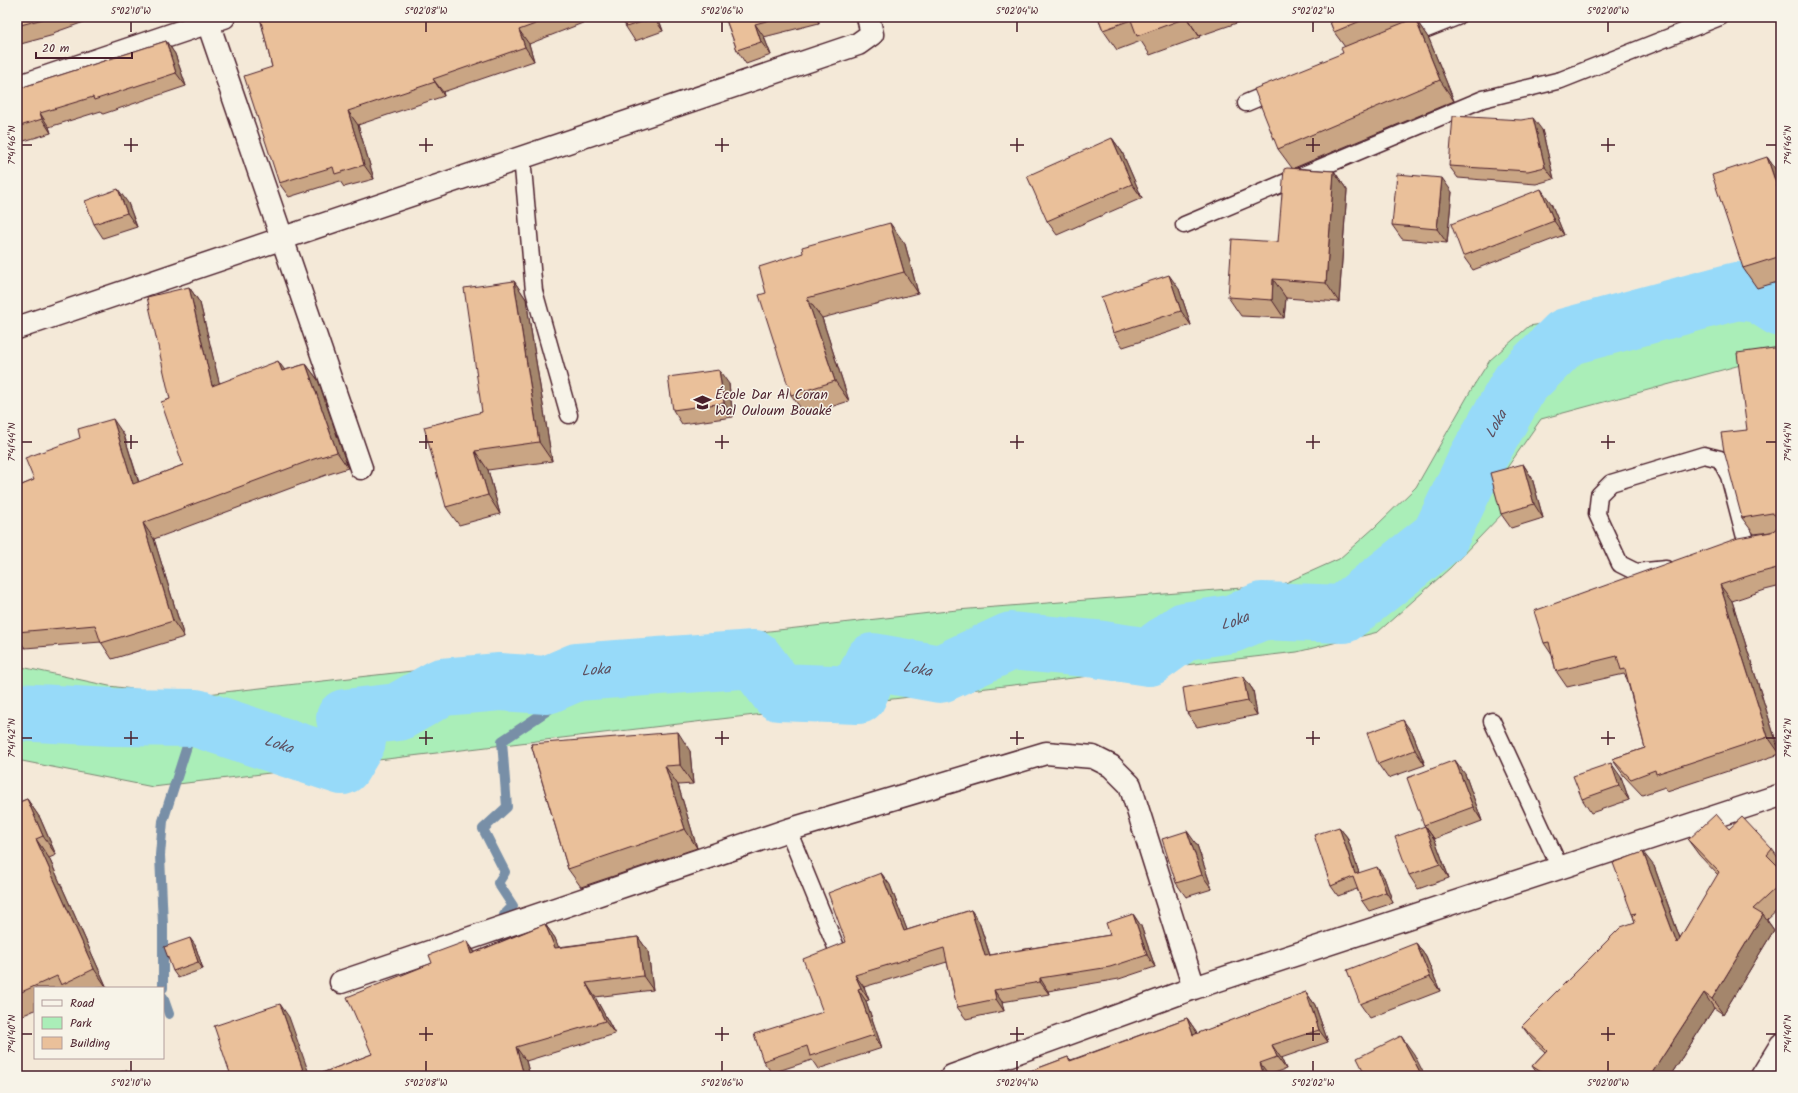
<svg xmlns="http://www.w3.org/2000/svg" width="1798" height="1093" font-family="Kalam,sans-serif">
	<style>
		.green { fill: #aaeeb8; stroke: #7a8672 }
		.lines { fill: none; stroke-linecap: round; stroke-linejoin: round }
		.stream { stroke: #788fa7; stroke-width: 10 }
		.river { stroke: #97daf9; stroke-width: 58 }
		.lane-casing { stroke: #4a1f2b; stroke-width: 19 }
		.street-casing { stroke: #4a1f2b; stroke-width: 25 }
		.lane { stroke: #f7f3e8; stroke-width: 16 }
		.street { stroke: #f7f3e8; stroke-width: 22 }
		.wall { fill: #c9a584; stroke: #4a1f2b }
		.shaded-wall { fill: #a4866c; stroke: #4a1f2b }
		.building { fill: #eac09a; stroke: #4a1f2b }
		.ticks { fill: none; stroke: #4a1f2b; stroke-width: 1.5 }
		.labels { text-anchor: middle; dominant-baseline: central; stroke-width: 3; stroke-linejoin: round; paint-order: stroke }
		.poi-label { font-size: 14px; fill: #4a1f2b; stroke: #f7f3e8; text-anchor: start }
		.water-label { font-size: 15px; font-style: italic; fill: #5d4e5e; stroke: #f7f3e8 }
		.neatline { fill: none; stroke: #4a1f2b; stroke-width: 1.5 }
		.ticks-label { font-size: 10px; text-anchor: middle; fill: #4a1f2b }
	</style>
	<rect width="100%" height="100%" fill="#f4e9d8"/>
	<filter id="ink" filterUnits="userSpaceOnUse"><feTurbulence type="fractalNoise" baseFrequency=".025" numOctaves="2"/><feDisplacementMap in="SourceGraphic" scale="8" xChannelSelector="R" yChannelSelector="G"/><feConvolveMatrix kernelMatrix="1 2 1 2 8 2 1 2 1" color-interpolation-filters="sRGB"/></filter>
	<g filter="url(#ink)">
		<!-- green -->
		<path class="green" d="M1781,286V354L1541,419L1493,488L1504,512L1450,568L1378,632L1297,652L712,720L153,787L17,760V666L109,686L189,696L957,610L1281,585L1339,559L1375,527L1416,487L1474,385L1490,360L1529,326Z"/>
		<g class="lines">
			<!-- stream -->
			<path class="stream" d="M503,945L504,915L513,906L498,883L505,872L483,829L507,807L502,741L551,708L547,685
				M163,988V925L160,855L163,821L196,718
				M163,997L169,1014"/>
			<!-- river -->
			<path class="river" id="s1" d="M17,712L112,717L196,718L342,766L357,741L345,718L398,712L442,687L500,682L547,685L577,672L754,659L779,692L858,695L873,662L940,674L1011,641L1096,649L1149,657L1185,631L1231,624L1262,611L1343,614L1440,537L1477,459L1520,383L1566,337L1737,291L1759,294L1781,308"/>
			<defs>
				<path id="lane" d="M1404,38L1457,17
					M1246,103L1277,90
					M522,157L534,291L569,415
					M1184,225L1483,99L1561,80L1720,17
					M1666,569L1636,572L1620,564L1597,514L1599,495L1611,483L1704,455L1720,459L1729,476L1747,545
					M1492,721L1560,868
					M788,830L836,947"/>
				<path id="street" d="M206,17L361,468
					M17,87L224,17
					M17,328L858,44L872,34L868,17
					M341,982L788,830L1046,753L1093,757L1111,766L1130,785L1194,988
					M952,1076L1194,988L1781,795
					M1762,1076L1781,1045"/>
			</defs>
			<!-- lane casing -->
			<use href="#lane" class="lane-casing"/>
			<!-- street casing -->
			<use href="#street" class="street-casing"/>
			<!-- lane -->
			<use href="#lane" class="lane"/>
			<!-- street -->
			<use href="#street" class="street"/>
		</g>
		<!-- wall -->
		<path class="wall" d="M17,17H98L53,33L54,35L17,45Z
			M260,17H598L529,44L534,61L443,92L444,96L358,125L374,179L344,187L340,181L289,197L279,183L272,67Z
			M622,17H658L663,31L635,41L626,27Z
			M725,17H818L819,23L764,37L771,55L746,64L737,50Z
			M1098,17H1254L1199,36L1200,37L1150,55L1141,41L1117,50L1103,30Z
			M1328,17H1431L1418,23L1429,39L1454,101L1294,168L1334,171L1347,190L1339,302L1286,298L1284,318L1241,316L1228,297L1278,242L1292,168L1278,149L1343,53L1345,47L1334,32Z
			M166,41L175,54L186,86L103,114L101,111L49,127L51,133L17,143V89Z
			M1542,130L1554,179L1536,184L1458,178L1449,166Z
			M1112,138L1122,152L1142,198L1057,235L1047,221Z
			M1767,157L1781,177V281L1757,288L1743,268Z
			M1452,192L1447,243L1402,239L1392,225Z
			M128,203L137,227L103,238L94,224Z
			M1551,203L1564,235L1473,270L1463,256Z
			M905,244L918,293L822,318L849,401L806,415L791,395L766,293L803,253Z
			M514,281L526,299L552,461L488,470L500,514L459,525L446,507L482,412Z
			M189,287L200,303L219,383L285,370L306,364L318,380L348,468L326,475L154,539L184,637L112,659L101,642L25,648L17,637V487L34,480L124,435L139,482L183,465L170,399Z
			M1179,289L1191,325L1123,347L1113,333Z
			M1781,347V586L1765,590L1732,601L1780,754L1667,791L1665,787L1642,795L1624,776L1612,759L1645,748L1627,679L1624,674L1567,687L1556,671L1552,655L1544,643L1771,532L1754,534L1742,518L1747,430Z
			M729,384L733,417L682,424L673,410Z
			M1523,464L1532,478L1543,518L1511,528L1501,514Z
			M1781,668V681L1777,675Z
			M1243,676L1253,690L1257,715L1197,727L1187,713Z
			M1413,734L1425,765L1388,778L1378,764Z
			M531,744L690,751L693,784L678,785L697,848L581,887L568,869Z
			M1465,774L1482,821L1434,839L1424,825Z
			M1621,777L1629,800L1591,813L1582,799Z
			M27,799L40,818L56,855L49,858L107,988H35V1010L17,1018V803Z
			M1425,826L1435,840L1449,878L1418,889L1409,875Z
			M1339,827L1347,837L1359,873L1384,877L1393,903L1369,911L1362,901L1357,889L1338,896L1331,886Z
			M1729,829L1772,849L1781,862V866L1779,868L1781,869V907L1767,920L1774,930L1723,1014L1714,1008L1670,1076H1539L1532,1066L1545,1052L1533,1041L1522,1026L1635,922L1633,916L1632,914L1654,866L1680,938L1718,875L1699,855L1688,840Z
			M1197,845L1212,889L1186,897L1176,883Z
			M881,873L890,885L907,930L971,910L979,922L990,955L1110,935L1133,914L1141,926L1155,967L1119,979L1048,991L1049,994L1002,1002L1004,1011L966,1019L957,1007L947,962L864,987L869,1000L866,1001L882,1048L818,1069L812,1060L772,1073L763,1061L823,1012L846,942Z
			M545,924L555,938L558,947L638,937L648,951L653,990L595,997L615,1034L526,1061L530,1076H314L372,1054L432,963L467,941L475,952Z
			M1416,943L1426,957L1440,991L1370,1018L1360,1004Z
			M195,945L203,969L178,978L173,971Z
			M1306,992L1315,1005L1328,1042L1281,1058L1286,1069L1269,1075L1017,1076L1068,1057L1071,1060L1187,1018L1196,1031L1197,1034Z"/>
		<!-- shaded-wall -->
		<path class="shaded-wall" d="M653,17H658L663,31L654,18Z
			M815,17H818L819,23Z
			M1186,17L1199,36L1200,37Z
			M1415,18L1429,39L1454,101L1440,80Z
			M755,24L764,37L771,55L761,42Z
			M519,30L529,44L534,61L525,47Z
			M166,41L175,54L186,86L176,73Z
			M433,79L443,92L444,96L435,82Z
			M348,111L358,125L374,179L364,165Z
			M40,113L49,127L51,133L42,119Z
			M1533,118L1542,130L1554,179L1545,167Z
			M1112,138L1122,152L1142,198L1132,184Z
			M1767,157L1781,177V198Z
			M1334,171L1347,190L1339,302L1326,283Z
			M1442,178L1452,192L1447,243L1437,229Z
			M118,189L128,203L137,227L127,213Z
			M1541,189L1551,203L1564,235L1554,221Z
			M890,223L905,244L918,293L904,272Z
			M1169,275L1179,289L1191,325L1181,311Z
			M1273,279L1286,298L1284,318L1272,300Z
			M514,281L526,299L552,461L539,442Z
			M189,287L200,303L224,402L212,386Z
			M807,298L822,318L849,401L835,381Z
			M278,361L290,377L282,371Z
			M306,364L318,380L348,468L337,452Z
			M719,370L729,384L733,417L724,403Z
			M113,419L124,435L144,500L133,484Z
			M475,451L488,470L500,514L488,495Z
			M1523,464L1532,478L1543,518L1534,504Z
			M143,523L154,539L184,637L173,621Z
			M1720,585L1732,601L1780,754L1768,737Z
			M1243,676L1253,690L1257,715L1248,701Z
			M1403,720L1413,734L1425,765L1415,750Z
			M678,732L690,751L693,784L680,765Z
			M1455,760L1465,774L1482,821L1473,807Z
			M1611,763L1621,777L1629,800L1619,786Z
			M665,766L678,785L697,848L685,829Z
			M27,799L40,818L56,855L43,836Z
			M1425,826L1435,840L1449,878L1440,864Z
			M1339,827L1347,837L1363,885L1355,874Z
			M1187,831L1197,845L1212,889L1202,875Z
			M36,839L49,858L107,988L94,969Z
			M1643,852L1654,866L1687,958L1677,943Z
			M1377,867L1384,877L1393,903L1386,892Z
			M881,873L890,885L912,943L904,931Z
			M971,910L979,922L994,968L985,956Z
			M1133,914L1141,926L1155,967L1147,955Z
			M1763,915L1774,930L1723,1014L1712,999Z
			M545,924L555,938L564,961L555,948Z
			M638,937L648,951L653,990L643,976Z
			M190,938L195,945L203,969L198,962Z
			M467,941L476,955L471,954Z
			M1416,943L1426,957L1440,991L1430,977Z
			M855,975L864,987L869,1000L861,988Z
			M1040,978L1048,991L1049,994L1040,982Z
			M586,983L595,997L615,1034L605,1021Z
			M858,989L866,1001L882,1048L874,1035Z
			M994,990L1002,1002L1004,1011L996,999Z
			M1306,992L1315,1005L1328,1042L1319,1030Z
			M1704,993L1714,1008L1670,1076H1650Z
			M280,1004L289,1017L310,1076H305Z
			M1187,1018L1196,1031L1202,1048L1193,1035Z
			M1401,1036L1414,1054L1425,1076H1422Z
			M1272,1045L1281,1058L1286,1069L1277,1057Z
			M516,1047L526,1061L530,1076H526L523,1072Z
			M1260,1063L1269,1075V1076H1264Z
			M1006,1069L1011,1076H1009Z"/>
		<!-- building -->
		<path class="building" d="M17,17H45L42,18L43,19L17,26Z
			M260,17H554L519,30L525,47L433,79L435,82L348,111L364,165L335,174L333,167L279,183L244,76L272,67Z
			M622,17H653L654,18L626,27Z
			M725,17H781L755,24L761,42L737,50Z
			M1098,17H1186V18L1137,36L1131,20L1103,30Z
			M1328,17H1370L1334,32Z
			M1415,18L1440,80L1278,149L1254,89L1343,53L1341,48Z
			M166,41L176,73L94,100L93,97L40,113L42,119L17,127V89Z
			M1453,116L1521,120L1533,118L1545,167L1528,171L1449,166Z
			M1112,138L1132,184L1047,221L1027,176Z
			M1767,157L1781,198V256L1743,268L1712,175Z
			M1287,168L1334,171L1326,283L1273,279L1272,300L1228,297L1232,239L1278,242L1284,169Z
			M1397,174L1442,178L1437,229L1392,225Z
			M118,189L127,213L94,224L85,201Z
			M1541,189L1554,221L1463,256L1451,224Z
			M890,223L904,272L807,298L835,381L791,395L759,295L766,293L759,267L803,253L802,247Z
			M1169,275L1181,311L1113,333L1101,297Z
			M514,281L539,442L475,451L488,495L446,507L424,427L482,412L464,288Z
			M189,287L212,386L278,361L282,371L306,364L337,452L314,459L143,523L173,621L101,643L95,625L17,632V487L34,480L25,458L80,438L78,429L113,419L133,484L183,465L161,402L170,399L147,297Z
			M1781,347V567L1754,574L1720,585L1768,737L1656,774L1655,770L1631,779L1612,759L1645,748L1625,669L1621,670L1617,656L1556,671L1549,642L1544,643L1534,611L1738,538L1771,532L1776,529L1778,525L1779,520L1776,516L1772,513L1742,518L1724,451L1721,433L1747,430L1737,353Z
			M719,370L724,403L673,410L668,377Z
			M1523,464L1534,504L1501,514L1490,473Z
			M1781,668V678L1777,675Z
			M1243,676L1248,701L1187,713L1183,688Z
			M1403,720L1415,750L1378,764L1367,733Z
			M678,732L680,765L665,766L685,829L568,869L531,744Z
			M1455,760L1473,807L1424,825L1407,778Z
			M1611,763L1619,786L1582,799L1573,776Z
			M27,799L43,836L36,839L94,969L61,985L57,976L17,994V803Z
			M1716,814L1729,829L1742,817L1772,849L1767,855L1781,869V883L1753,909L1763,915L1712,999L1704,993L1650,1076H1547L1532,1066L1547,1050L1522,1026L1621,927L1635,922L1633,916L1636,913L1632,914L1613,863L1643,852L1677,943L1719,872L1688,840Z
			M1425,826L1440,864L1409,875L1395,837Z
			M1339,827L1355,874L1377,867L1386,892L1362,901L1353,877L1331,886L1314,835Z
			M1187,831L1202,875L1176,883L1162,839Z
			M881,873L904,931L971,910L985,956L1110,935L1106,923L1133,914L1147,955L1110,967L1040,978V982L994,990L996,999L957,1007L944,948L855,975L861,988L858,989L874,1035L810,1056L807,1046L763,1061L754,1034L823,1012L803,959L846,942L828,893Z
			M545,924L555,948L638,937L643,976L586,983L605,1021L516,1047L523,1072L509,1076H314L372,1054L347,997L432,963L429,955L467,941L471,954Z
			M190,938L198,962L173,971L164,947Z
			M1416,943L1430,977L1360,1004L1347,970Z
			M1306,992L1319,1030L1272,1045L1277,1057L1260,1063L1264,1076H1017L1068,1057L1070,1061L1187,1018L1193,1035Z
			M280,1004L305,1076H231L214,1026Z
			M1401,1036L1422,1076H1366L1357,1058Z
			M1006,1069L1009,1076H985Z
			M126,1070L129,1076H111Z"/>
	</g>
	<!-- ticks -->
	<path class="ticks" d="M131,22V32M426,22V32M722,22V32M1017,22V32M1313,22V32M1608,22V32M131,138V152M426,138V152M722,138V152M1017,138V152M1313,138V152M1608,138V152M22,145H32M124,145H138M419,145H433M715,145H729M1010,145H1024M1306,145H1320M1601,145H1615M1766,145H1776M131,435V449M426,435V449M722,435V449M1017,435V449M1313,435V449M1608,435V449M22,442H32M124,442H138M419,442H433M715,442H729M1010,442H1024M1306,442H1320M1601,442H1615M1766,442H1776M131,731V745M426,731V745M722,731V745M1017,731V745M1313,731V745M1608,731V745M22,738H32M124,738H138M419,738H433M715,738H729M1010,738H1024M1306,738H1320M1601,738H1615M1766,738H1776M426,1027V1041M722,1027V1041M1017,1027V1041M1313,1027V1041M1608,1027V1041M22,1034H32M419,1034H433M715,1034H729M1010,1034H1024M1306,1034H1320M1601,1034H1615M1766,1034H1776M131,1061V1071M426,1061V1071M722,1061V1071M1017,1061V1071M1313,1061V1071M1608,1061V1071"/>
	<!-- icons -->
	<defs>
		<symbol id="school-bare" viewBox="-9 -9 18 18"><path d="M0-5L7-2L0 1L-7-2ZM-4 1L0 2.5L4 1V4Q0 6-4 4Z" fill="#4a1f2b" stroke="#f7f3e8" stroke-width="2.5" paint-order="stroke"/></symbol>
	</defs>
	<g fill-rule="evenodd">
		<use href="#school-bare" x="690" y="390" width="25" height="25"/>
	</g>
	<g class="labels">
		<!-- poi labels -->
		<g class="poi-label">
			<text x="715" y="395">École Dar Al Coran<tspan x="715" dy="16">Wal Ouloum Bouaké</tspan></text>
		</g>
		<!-- water labels -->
		<g class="water-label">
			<text stroke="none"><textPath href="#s1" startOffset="1705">Loka</textPath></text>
			<text stroke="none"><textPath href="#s1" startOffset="1345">Loka</textPath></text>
			<text stroke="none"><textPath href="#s1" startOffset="1009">Loka</textPath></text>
			<text stroke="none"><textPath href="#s1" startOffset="649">Loka</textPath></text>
			<text stroke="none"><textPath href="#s1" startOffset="266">Loka</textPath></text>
		</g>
	</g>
	<!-- margin -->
	<rect width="1798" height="1093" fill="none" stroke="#f7f3e8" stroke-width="44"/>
	<!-- legend -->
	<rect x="34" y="987" width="130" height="72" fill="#f7f3e8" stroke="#b29e9c"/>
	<rect x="42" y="1000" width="20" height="6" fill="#f7f3e8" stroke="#b29e9c"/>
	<text x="70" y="1007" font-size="12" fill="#4a1f2b">Road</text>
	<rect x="42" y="1017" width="20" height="12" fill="#aaeeb8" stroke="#b29e9c"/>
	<text x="70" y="1027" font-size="12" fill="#4a1f2b">Park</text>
	<rect x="42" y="1037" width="20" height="12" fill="#eac09a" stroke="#b29e9c"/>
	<text x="70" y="1047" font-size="12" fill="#4a1f2b">Building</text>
	<!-- scale -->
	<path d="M36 52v6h96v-6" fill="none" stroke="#4a1f2b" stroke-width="2"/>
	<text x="42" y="52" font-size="12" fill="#4a1f2b" stroke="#f7f3e8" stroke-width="3" paint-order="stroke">20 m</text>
	<rect x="22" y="22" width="1754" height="1049" class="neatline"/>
	<g class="ticks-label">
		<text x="131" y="14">5°02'10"W</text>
		<text x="426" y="14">5°02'08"W</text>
		<text x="722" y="14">5°02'06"W</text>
		<text x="1017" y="14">5°02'04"W</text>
		<text x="1313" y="14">5°02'02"W</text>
		<text x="1608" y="14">5°02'00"W</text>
		<text transform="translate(11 145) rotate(-90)" y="4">7°41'46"N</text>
		<text transform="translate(1787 145) rotate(-90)" y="4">7°41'46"N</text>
		<text transform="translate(11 442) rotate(-90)" y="4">7°41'44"N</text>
		<text transform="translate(1787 442) rotate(-90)" y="4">7°41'44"N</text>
		<text transform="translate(11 738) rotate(-90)" y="4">7°41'42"N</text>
		<text transform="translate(1787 738) rotate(-90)" y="4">7°41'42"N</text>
		<text transform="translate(11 1034) rotate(-90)" y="4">7°41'40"N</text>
		<text transform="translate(1787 1034) rotate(-90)" y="4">7°41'40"N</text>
		<text x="131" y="1086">5°02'10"W</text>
		<text x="426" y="1086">5°02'08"W</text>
		<text x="722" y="1086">5°02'06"W</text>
		<text x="1017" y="1086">5°02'04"W</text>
		<text x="1313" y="1086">5°02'02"W</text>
		<text x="1608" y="1086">5°02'00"W</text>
	</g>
</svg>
